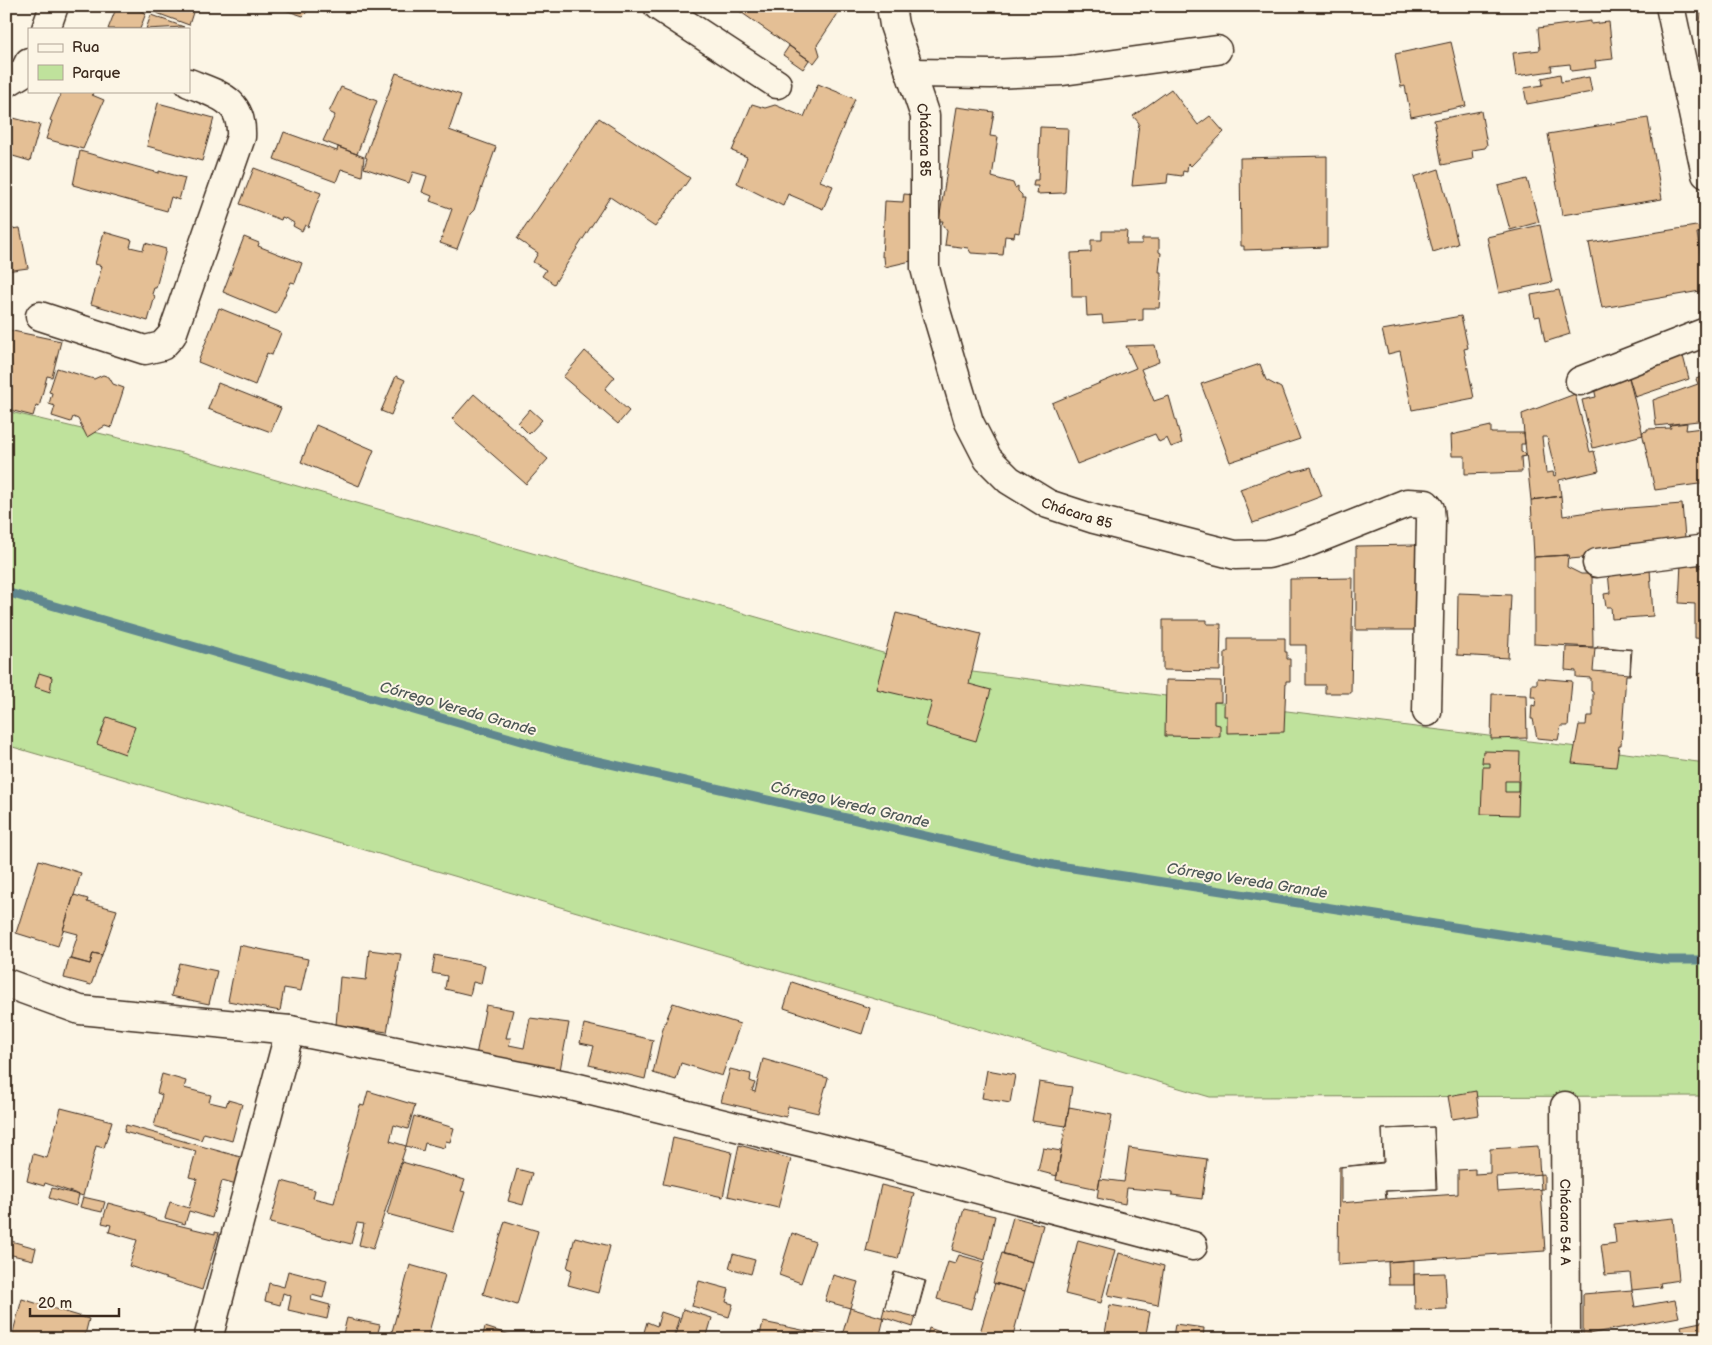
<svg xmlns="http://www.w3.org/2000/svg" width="1712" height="1345" font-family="'Balsamiq Sans',sans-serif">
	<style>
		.green { fill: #bfe29c; stroke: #7d865d }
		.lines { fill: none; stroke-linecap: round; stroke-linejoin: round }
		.stream { stroke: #61878f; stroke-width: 9 }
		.building { fill: #e4bf95; stroke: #3b2a1e; fill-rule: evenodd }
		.minor-casing { stroke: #3b2a1e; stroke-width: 31 }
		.minor { stroke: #fcf5e5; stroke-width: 28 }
		.labels { text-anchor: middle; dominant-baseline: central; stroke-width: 4; stroke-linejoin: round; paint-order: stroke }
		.street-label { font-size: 14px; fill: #3b2a1e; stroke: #fcf5e5 }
		.water-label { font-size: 15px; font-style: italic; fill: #4e5857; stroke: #fcf5e5 }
	</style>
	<rect width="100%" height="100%" fill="#fcf5e5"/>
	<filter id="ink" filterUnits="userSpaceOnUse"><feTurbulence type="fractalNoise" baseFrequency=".02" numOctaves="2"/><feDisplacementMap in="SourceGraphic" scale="10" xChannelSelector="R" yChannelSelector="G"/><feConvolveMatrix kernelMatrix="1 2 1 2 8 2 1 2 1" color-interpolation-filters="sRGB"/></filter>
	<g filter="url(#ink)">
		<!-- green -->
		<path class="green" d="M6,411L178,452L932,667L1706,763V1096L1210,1097L6,745Z"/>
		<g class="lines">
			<!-- stream -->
			<path class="stream" d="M6,592L562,753L1053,865L1667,960H1706"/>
		</g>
		<!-- building -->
		<path class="building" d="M117,6H128L146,13L140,29H108Z
			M147,6H195L189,25L146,9Z
			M283,6H313L303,16L282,9Z
			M732,6H843L817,45L820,55L814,63Z
			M1702,6H1706V23L1700,22Z
			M151,15L184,27L146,29Z
			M1591,21V24L1609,22L1613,59L1595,61L1596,68L1571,71L1570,64L1551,66L1552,71L1516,76L1513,53L1540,50L1538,28Z
			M1451,42L1466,106L1411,117L1405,86L1401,87L1395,54Z
			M789,46L809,60L803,69L783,55Z
			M396,73L461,95L449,130L496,147L474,210L470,214L457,249L440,243L452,209L430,201L432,196L422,192L427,176L413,172L409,183L364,168L367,158L365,157Z
			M1560,74L1561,82L1589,77L1592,92L1527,104L1524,88L1543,85L1542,78Z
			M818,84L855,99L820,181L833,186L823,209L788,194L783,206L737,183L747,157L732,151L752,104L765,108L775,105L804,117Z
			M341,87L377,101L357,154L323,141L335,115L329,112Z
			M1171,89L1198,125L1210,116L1224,132L1191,166L1188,163L1187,172L1183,171L1182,176L1168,174L1167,183L1132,186L1139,123L1133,116Z
			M62,91H94L92,95L104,100L83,149L46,139L52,121L50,120Z
			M158,103L214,118L202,161L147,146Z
			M957,107L994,112L990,136L998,137L992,177L1013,183L1015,188L1018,186V191L1022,195V199H1025L1019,233L1015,232L1014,237L1005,236L1003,255L971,253L968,248L945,245L947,231L942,224L943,221H939Z
			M1481,111L1487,145L1485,148L1472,150L1473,159L1442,165L1434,120Z
			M6,116L40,125L30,161L6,154Z
			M599,118L690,178L655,227L610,197L554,284L542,276L546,270L533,262L538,253L517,239Z
			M1648,118L1662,199L1562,215L1548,134Z
			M1040,127L1068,128L1065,192L1063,193L1037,194L1038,186H1033L1034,180H1038Z
			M284,132L337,151L338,147L364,157L362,176L341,169L336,182L274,159Z
			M80,151L159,173V171L185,178L179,200L171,197L167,211L73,185Z
			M1327,156V247L1244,250V246H1241L1240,158Z
			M254,168L321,193L308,227L305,225L302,231L293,226L294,223L289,220L282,217L281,220L240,204Z
			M1439,169L1458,244L1433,252L1414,177Z
			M1527,179L1539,222L1510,230L1498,186Z
			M904,194L915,195L911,261L885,267L884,257H882L885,201L903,202Z
			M6,206L10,229L20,228L28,268L6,271Z
			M1540,225L1552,282L1499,293L1487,237Z
			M1696,226L1699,227L1700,233H1697L1706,290L1602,308L1589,243Z
			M1102,231H1127L1126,244H1142V239H1159V252L1161,253L1159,272H1161V283L1159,308H1143V320L1103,323L1102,315L1087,316L1086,297H1072L1071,253L1091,252V240H1102Z
			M104,232L132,240L130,247L143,250L145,243L166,249L156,288H154L152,294L155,296L148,321L91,304L102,266L95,264Z
			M244,237L259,243L258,246L302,263L295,283L291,282L276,314L223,292Z
			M1559,290L1570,334L1545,342L1540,316L1535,317L1531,295Z
			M219,308L281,333L272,355L267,353L255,385L198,362Z
			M1461,316L1468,348L1464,349L1474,398L1412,410L1400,351L1388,354L1382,330Z
			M8,330L61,341L52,377L47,376L39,407L36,406L33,416L6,409Z
			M1155,345L1159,362L1141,369L1154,401L1169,396L1182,443L1171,447L1167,438L1159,442L1155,434L1077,464L1052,403L1136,368L1126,346Z
			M585,351L615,377L605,389L629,411L618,424L563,377Z
			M1683,356L1689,379L1635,397L1628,374Z
			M1260,364L1266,380L1281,388L1300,439L1230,462L1201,384Z
			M57,368L94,379L103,375L109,377L113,384L124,388L111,428L105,426L87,437L78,419L73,417L71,422L52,416L55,406L49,404L52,393L49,392Z
			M1628,374L1643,435L1593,448L1582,400L1596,397L1594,388Z
			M1706,375V420L1656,426L1653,400L1698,384L1696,379Z
			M396,376L405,380L391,415L381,411Z
			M218,383L281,408L271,432L208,409Z
			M474,394L548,459L526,484L452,419Z
			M1575,394L1590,452L1594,451L1599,471L1559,480L1561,496L1531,500L1522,414ZM1542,437H1547L1556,475L1554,476L1553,472L1546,473Z
			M530,409L542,420L529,434L518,423Z
			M1687,423L1686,430L1702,428L1701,426H1706V483L1655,490L1642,432L1647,431V429L1671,428L1670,425Z
			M316,425L374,450L359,486L301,462Z
			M1491,426V433H1524L1525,444H1521V452L1525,453L1526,456L1521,457L1522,472L1465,474V456H1452L1451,435Z
			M1311,467L1322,496L1301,504V506L1253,523L1240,489L1293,470V472Z
			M1561,496L1563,516L1602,510L1682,504L1686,549L1570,559L1569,555L1534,557L1531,500Z
			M1417,545L1416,630H1356V546Z
			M1568,555L1567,567L1581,574H1592L1593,647L1534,644V557Z
			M1681,563H1699V567H1706V639L1695,638V604L1679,603Z
			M1650,569L1653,616L1612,619L1611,607H1606L1604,594L1610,593L1608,572Z
			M1353,578L1351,693H1325V685H1306V645H1290V579Z
			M1458,593L1511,595L1508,658L1457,655Z
			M896,613L981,634L969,684L991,690L976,741L925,726L932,702L876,689Z
			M1163,620H1207V624H1221L1220,671L1163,670Z
			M1228,638H1285V652H1287V659H1290V681H1286L1284,732L1227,733V716H1224L1225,652H1228Z
			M1598,646L1632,650L1630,675H1626L1621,745H1619L1616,767L1572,763L1579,725H1586L1587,716H1593V692L1591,691V678L1576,677V671L1565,670L1566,647L1597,648Z
			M1595,648L1631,649L1630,674L1593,671Z
			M1706,671V753H1701L1699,673Z
			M39,673L52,677L50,692L35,687Z
			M1537,678L1572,681L1568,726H1561L1558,740L1537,738L1533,719H1531L1532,705L1535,706L1536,697H1531L1532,684H1537Z
			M1166,680L1221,681V702H1214V724L1220,725V737L1165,736Z
			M1492,694L1526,695L1527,738L1491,739Z
			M107,717L135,727L125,754L97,744Z
			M1483,751L1520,752L1518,815L1481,814L1483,767H1490V763H1482ZM1505,781H1518V792H1505Z
			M39,860L81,873L58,946L16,933Z
			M74,895L88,899L87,902L117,910L102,955L93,953L90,964L70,959L78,934L63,930Z
			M239,945L308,959L301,991L284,988L280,1011L228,1001Z
			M369,950L401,954L387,1032L336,1025L340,977L366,980Z
			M93,953L102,955L91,985L64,978L69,958L90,964Z
			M435,955L485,965L481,984L473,982L470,995L445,989L447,976L432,973Z
			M179,963L217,971L209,1004L171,996Z
			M792,982L870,1008L862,1034L784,1008Z
			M673,1003L740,1024L722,1076L681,1063L676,1080L653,1073L663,1028Z
			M486,1005L513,1010L506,1038H511L509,1045L524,1048L530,1018L569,1023L560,1070L476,1055Z
			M584,1024L653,1040L645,1079L589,1065L594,1046L580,1043Z
			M763,1059L828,1078L818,1113L788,1106L786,1117L721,1102L730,1069L751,1074L750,1081L755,1083L752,1091L755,1092Z
			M987,1070L1015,1075L1010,1103L982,1098Z
			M162,1074L186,1081L184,1088L211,1095L209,1102L226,1106L228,1100L242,1104L232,1141L204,1133L201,1140L154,1126L162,1095L157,1093Z
			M1039,1082L1072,1087L1066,1126L1032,1121Z
			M368,1091L415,1105L408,1129L394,1125L390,1141L406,1146L373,1249L359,1245L364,1224L357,1223L351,1244L270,1223L282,1181L315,1190L313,1198L334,1203L360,1105L364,1106Z
			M1476,1091L1479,1115L1452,1119L1448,1096Z
			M1069,1107L1112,1115L1098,1189L1056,1180Z
			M61,1108L112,1121L104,1148L96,1146L83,1196L45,1183L44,1186L27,1181L33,1154L47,1158Z
			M414,1116L454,1128L450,1142L446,1141L444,1148L425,1143L423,1151L406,1146Z
			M126,1125L244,1158L240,1186L222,1181L212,1218L189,1211L185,1224L165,1218L170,1202L189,1208L197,1179L189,1177L196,1151L124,1132Z
			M1434,1127L1437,1189L1386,1191L1387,1199L1458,1194V1170L1475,1169V1174L1490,1173V1149L1538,1146L1545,1251L1338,1265L1339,1167L1384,1162L1382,1129Z
			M1434,1127L1436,1189L1385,1191L1386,1199L1341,1203V1167L1383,1163L1382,1129Z
			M673,1138L732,1152L723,1197L663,1184Z
			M739,1145L791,1159L778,1208L728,1196Z
			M1043,1148L1061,1151L1057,1176L1038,1171Z
			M1129,1148L1207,1159L1202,1199L1172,1195V1192L1127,1188L1125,1204L1097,1198L1100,1179L1124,1182Z
			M402,1162L465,1180L461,1191L465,1192L453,1232L387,1214Z
			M517,1169L532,1173L523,1205L508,1201Z
			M1544,1174V1189L1497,1192L1496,1177Z
			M881,1185L914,1193L898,1259L866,1251Z
			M52,1188L79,1195L76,1206L49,1198Z
			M83,1197L105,1202L102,1212L80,1207Z
			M108,1203L145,1213L144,1215L157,1220L215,1234V1232L219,1233L202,1290L129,1266L137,1240L109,1232L111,1225L102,1223Z
			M964,1209L995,1216L985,1260L952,1250Z
			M1013,1217L1043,1225L1033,1262L1003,1254Z
			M1673,1218L1679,1280L1660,1283L1661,1287L1632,1290L1630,1273L1605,1275L1601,1245L1616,1243L1614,1224Z
			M505,1221L538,1231L517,1305L483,1294Z
			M792,1233L815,1242L801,1283L779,1275Z
			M575,1237L610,1246L598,1293L568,1285L572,1270L567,1268Z
			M1078,1240L1115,1250L1101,1303L1065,1294Z
			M11,1241L36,1248L33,1260L8,1254Z
			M1002,1253L1033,1262L1025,1291L993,1283Z
			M1119,1253L1164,1266L1158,1305L1108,1295Z
			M733,1254L755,1260L751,1274L729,1268Z
			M959,1255L984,1262L971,1309L937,1299L948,1262L955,1264Z
			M1414,1260V1285H1389L1388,1262Z
			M410,1265L445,1275L427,1339H390Z
			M288,1271L327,1281L323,1298L312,1295L311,1300L330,1305L327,1319L288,1310L291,1296L283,1293L280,1305L265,1301L269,1283L284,1287Z
			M894,1272L925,1281L913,1327L882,1317Z
			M895,1272L926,1281L916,1317L884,1309Z
			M1445,1273L1447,1309L1415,1310L1414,1274Z
			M833,1275L858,1282L850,1308L825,1301Z
			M699,1281L729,1289L726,1302L733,1304L729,1317L692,1306Z
			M995,1283L1025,1291L1012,1339H978Z
			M1632,1290L1635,1307L1675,1300L1679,1317L1583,1335V1294Z
			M22,1299L89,1319L84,1339H11Z
			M1110,1305L1150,1312L1145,1339H1104Z
			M850,1308L884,1318L879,1339H841Z
			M683,1309L712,1318L706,1339H675Z
			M661,1312L679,1318L673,1339H642L647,1322L657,1326Z
			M347,1318L380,1325L376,1339H360L343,1334Z
			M1706,1321V1339H1684L1681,1326Z
			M763,1322L841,1338L759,1339Z
			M1175,1324L1204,1328L1203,1339H1152L1153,1335L1173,1337Z
			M485,1327L510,1335L509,1339H482Z
			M929,1328L960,1339H926Z"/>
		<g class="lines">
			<defs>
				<g id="minor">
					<path d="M658,6L777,84"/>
					<path id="s1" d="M891,6L894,25L925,116V268L936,311L969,422L988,459L1009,480L1048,504L1094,519L1235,555L1268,554L1299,546L1407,503L1426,504L1430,509L1431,520L1427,712"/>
					<path d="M1670,6L1706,174"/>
					<path d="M46,29L54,6"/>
					<path d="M910,73L991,74L1063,71L1217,50"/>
					<path d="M6,83L24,72L29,62"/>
					<path d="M40,316L145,350L162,346L172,335L241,137C243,99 218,95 189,83"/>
					<path d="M1580,381L1706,332"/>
					<path d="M1597,563L1706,549"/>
					<path d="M6,983L80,1010L290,1030L571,1086L845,1154L1193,1246"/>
					<path id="s2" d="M1565,1106L1566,1339"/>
					<path d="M208,1339L290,1030"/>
				</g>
			</defs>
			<!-- minor casing -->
			<use href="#minor" class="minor-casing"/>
			<!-- minor -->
			<use href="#minor" class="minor"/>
		</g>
	</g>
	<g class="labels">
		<!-- street labels -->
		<g class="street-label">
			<text stroke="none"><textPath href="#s1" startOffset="139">Chácara 85</textPath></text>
			<text stroke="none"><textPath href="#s1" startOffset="575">Chácara 85</textPath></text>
			<text stroke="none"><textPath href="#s2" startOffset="116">Chácara 54 A</textPath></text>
		</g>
		<!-- water labels -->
		<g class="water-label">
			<text transform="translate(458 709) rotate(16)">Córrego Vereda Grande</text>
			<text transform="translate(850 805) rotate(13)">Córrego Vereda Grande</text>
			<text transform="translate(1247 881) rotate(9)">Córrego Vereda Grande</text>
		</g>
	</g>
	<!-- margin -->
	<rect width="1712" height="1345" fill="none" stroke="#fcf5e5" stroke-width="25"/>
	<rect x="12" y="12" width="1687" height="1320" fill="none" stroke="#3b2a1e" stroke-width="2" filter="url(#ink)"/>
	<!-- legend -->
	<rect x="28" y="28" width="162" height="65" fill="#fcf5e5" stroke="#afa495"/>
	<rect x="38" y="44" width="25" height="8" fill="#fcf5e5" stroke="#afa495"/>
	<text x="72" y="52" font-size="15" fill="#3b2a1e">Rua</text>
	<rect x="38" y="65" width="25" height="15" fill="#bfe29c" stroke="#afa495"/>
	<text x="72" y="78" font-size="15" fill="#3b2a1e">Parque</text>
	<!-- scale -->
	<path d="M30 1308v8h89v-8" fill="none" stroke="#3b2a1e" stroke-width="2.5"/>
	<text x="38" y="1308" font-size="15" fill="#3b2a1e" stroke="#fcf5e5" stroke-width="4" paint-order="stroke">20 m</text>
</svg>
